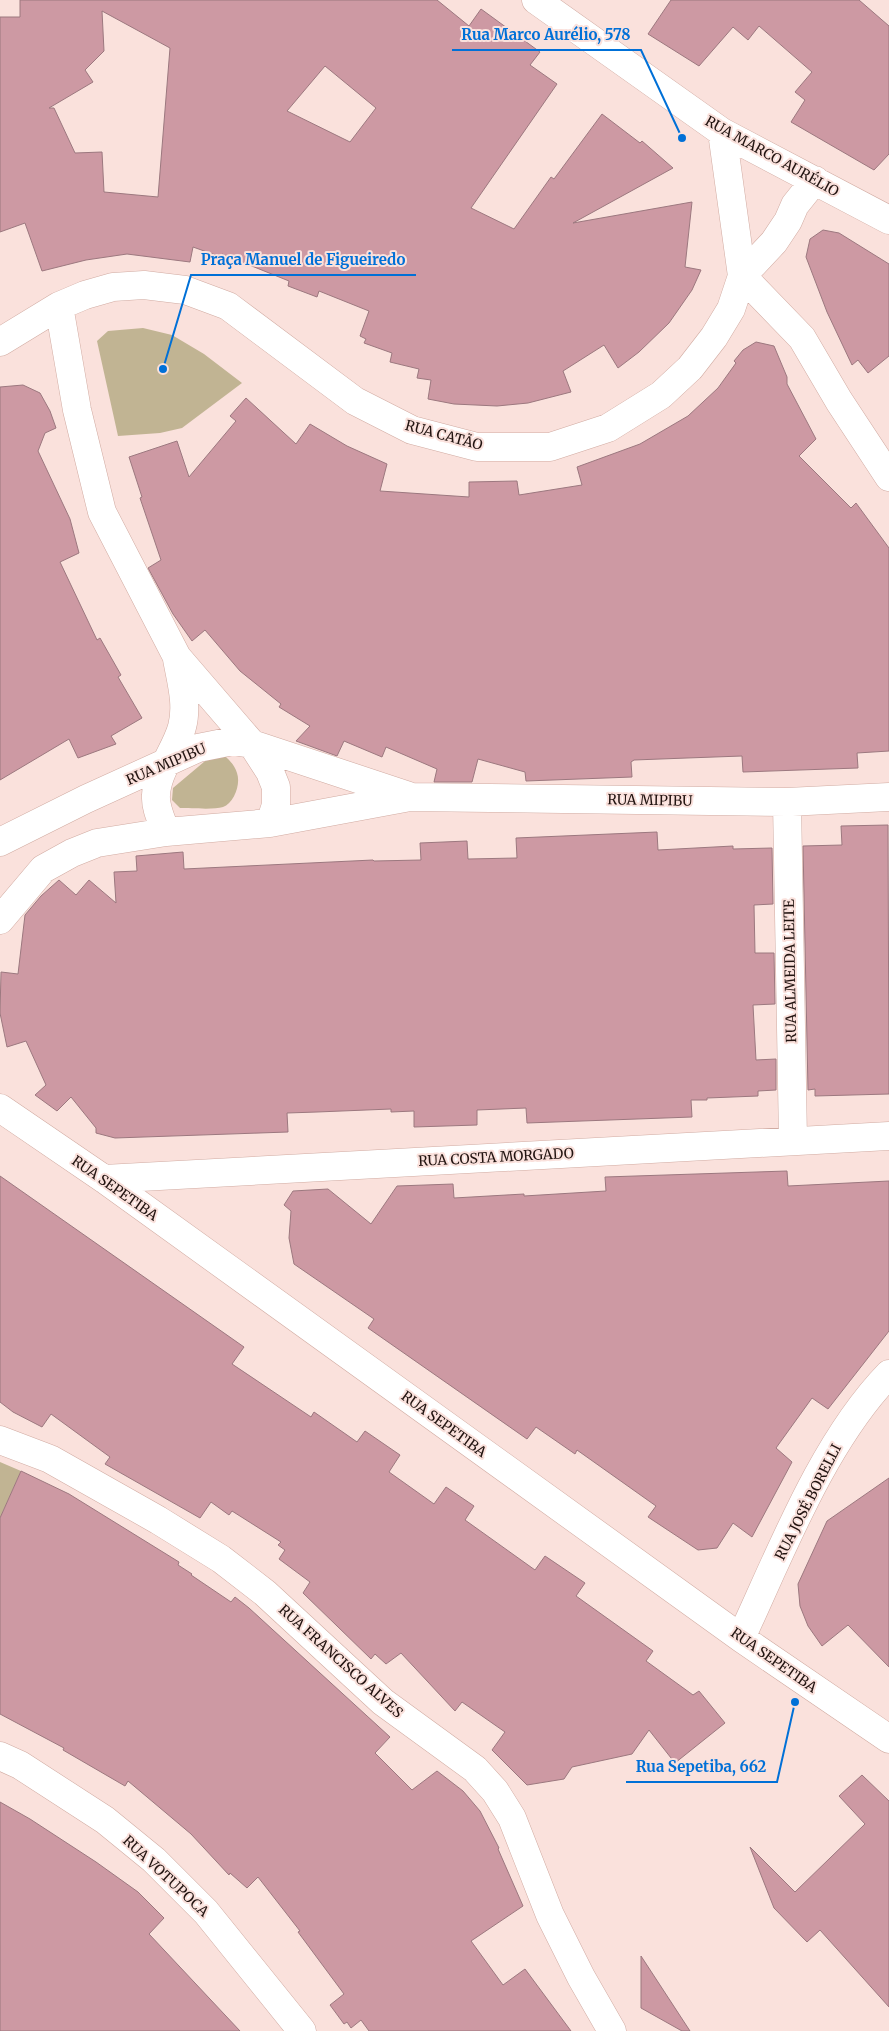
<svg xmlns="http://www.w3.org/2000/svg" width="889" height="2031" font-family="Merriweather,serif">
	<style>
		.green { fill: #c1b493 }
		.building { fill: #cd99a3; stroke: #9c787f; fill-rule: evenodd }
		.lines { fill: none; stroke-linecap: round; stroke-linejoin: round }
		.minor-casing { stroke: #d1aba2; stroke-width: 29 }
		.minor { stroke: #fff; stroke-width: 28 }
		.labels { text-anchor: middle; dominant-baseline: central; stroke-width: 4; stroke-linejoin: round; paint-order: stroke }
		.street-label { font-size: 14px; fill: #221411; stroke: #fae1dc }
		.leader { fill: none; stroke: #0070d7; stroke-width: 2 }
		.callout-dot { fill: #0070d7; stroke: #fae1dc; stroke-width: 2 }
		.callout-label { font-size: 15px; text-anchor: middle; font-weight: bold; fill: #0070d7; stroke: #fae1dc; stroke-width: 4; stroke-linejoin: round; paint-order: stroke }
	</style>
	<rect width="100%" height="100%" fill="#fae1dc"/>
	<!-- green -->
	<path class="green" d="M143,328L172,335L204,354L242,383L182,428L160,433L118,436L97,341L108,331Z
		M217,751C225,755 234,763 237,773C241,784 234,803 223,807C214,810 191,808 180,808L172,800L173,788Z
		M0,1462L21,1471L0,1518Z"/>
	<!-- building -->
	<path class="building" d="M20,0H437L469,26L481,9L540,52L530,65L557,84L471,208L514,229L551,177L554,179L602,114L640,143L642,141L673,168L573,223L692,202L685,267L701,270L692,290L669,323L639,352L618,368L604,345L563,371L571,392L528,403L497,406L454,404L428,399L431,380L417,378L419,369L390,362L392,353L364,343L366,339L360,336L369,311L319,291L317,297L288,286L289,281L222,254L221,257L193,247L190,262L127,254L86,260L42,271L25,223L0,232V17H20ZM102,11L170,48L158,197L104,192L102,152L75,153L54,108H49L93,82L85,70L104,51ZM325,66L376,108L350,142L287,111Z
		M671,0H859L889,26V154L874,170L791,122L805,100L795,92L812,72L759,26L748,40L733,27L699,66L648,34Z
		M823,230L839,233L889,264V356L868,373L858,360L852,365L827,312L806,257L810,239Z
		M756,342L774,346L787,377V384L816,439L799,456L851,508L856,503L889,548V751L857,753L858,768L743,772L742,756L687,758L634,760L631,762L632,777L526,781L525,772L478,759L472,782H434L437,769L386,747L382,757L344,741L337,756L296,741L310,726L279,707L281,704L240,671L205,630L192,641L173,614L148,568L161,560L140,498L142,497L129,457L177,441L189,477L236,421L230,416L246,398L296,444L310,424L347,446L387,464L380,491L469,497V482L517,481L519,495L582,485L577,467L640,444L688,416L718,388L736,363L734,361L743,350Z
		M23,385L40,393L50,411L56,428L45,433L38,451L70,519L79,553L60,562L97,640L100,638L121,675L118,677L142,718L111,736L116,744L78,758L69,739L0,780V387Z
		M888,825L889,1094L815,1096V1089L808,1090L803,846L842,845L841,826Z
		M657,832L658,850L733,846V849L772,848L773,904L754,905L755,953H774L775,1004L753,1005L756,1060L776,1059V1090L758,1091V1096L707,1098V1100H691L692,1117L527,1123L526,1108L477,1110V1125L414,1127V1111L391,1112V1109L317,1112L287,1113L288,1132L115,1138L96,1133V1128L71,1097L57,1111L35,1095L46,1085L26,1041L7,1047L0,1013L1,972L18,974L25,915L41,896L59,880L76,895L89,880L116,903L114,872L137,871L136,856L183,852L184,869L373,860L374,861L421,860L420,843L467,841L468,859L517,858L516,838Z
		M787,1171L788,1186L889,1181V1331L828,1409L812,1398L776,1448L792,1462L752,1537L733,1523L717,1548L698,1550L648,1517L656,1506L577,1450L575,1454L536,1427L527,1439L368,1328L374,1319L294,1264L289,1238L291,1211L284,1205L293,1191L328,1189L371,1224L397,1186L453,1184L454,1198L524,1194V1196L606,1191L605,1177Z
		M0,1176L244,1347L232,1364L311,1417L314,1412L357,1442L365,1431L400,1455L389,1472L434,1504L446,1487L474,1506L465,1520L535,1570L545,1556L585,1583L576,1596L653,1651L646,1661L693,1695L699,1691L725,1723L675,1763L649,1730L632,1754L572,1767L564,1779L527,1785L492,1750L505,1732L462,1702L455,1711L401,1653L386,1664L375,1654L371,1659L303,1593L310,1582L279,1559L285,1550L278,1545L281,1542L232,1511L229,1515L211,1502L200,1518L105,1464L110,1457L51,1414L42,1427L13,1412L0,1402Z
		M21,1471L69,1494L179,1562L178,1565L192,1574L191,1575L231,1602L235,1597L249,1608L390,1737L375,1753L412,1790L437,1771L463,1791L480,1811L499,1848L498,1849L523,1906L471,1941L503,1985L525,1969L571,2031H369L361,2020L351,2028L347,2022L344,2024L330,2005L344,1994L298,1932L300,1931L258,1877L247,1888L230,1873L229,1875L191,1834L128,1781L125,1786L63,1750L64,1748L0,1714V1518Z
		M889,1478V1667L848,1625L822,1646L808,1626L800,1606L798,1584L827,1521Z
		M862,1775L889,1801V2007L820,1930L807,1942L774,1908L750,1847L795,1892L865,1824L839,1796Z
		M0,1802L30,1819L96,1862L138,1892L164,1918L149,1934L240,2031H0Z
		M641,1956L690,2031H682L641,2008Z"/>
	<g class="lines">
		<defs>
			<path id="minor" d="M536,0L722,132L889,220
				M722,132L742,276
				M742,276L802,338L839,401L889,477
				M59,306L77,410L102,512L177,657L252,744L270,772L276,787V805L270,823
				M0,342L59,306L85,295L113,287L144,285L185,290L228,306L355,401L412,430L477,447H550L608,428L661,395L690,368L714,337L731,309L742,276L774,242L788,221L795,205L815,180
				M787,802L793,1140
				M166,832C162,821 155,808 156,795C157,771 176,750 182,727C188,705 181,681 177,659
				M0,842L86,799L198,748L233,741L252,744L409,796
				M0,920L43,869L72,853L97,843L166,832L270,823L410,797L787,802L889,797
				M0,1108L104,1179L741,1638L889,1739
				M104,1179L889,1136
				M0,1440L50,1459L158,1520L221,1559L265,1593L383,1702L475,1769L495,1791L512,1818L550,1915L581,1977L612,2031
				M741,1638C781,1552 823,1442 889,1374
				M0,1756L20,1765L105,1820L154,1860L206,1912L302,2031"/>
		</defs>
		<!-- minor casing -->
		<use href="#minor" class="minor-casing"/>
		<!-- minor -->
		<use href="#minor" class="minor"/>
	</g>
	<g class="labels">
		<!-- street labels -->
		<g class="street-label">
			<text transform="translate(772 156) rotate(29)">RUA MARCO AURÉLIO</text>
			<text transform="translate(444 435) rotate(15)">RUA CATÃO</text>
			<text transform="translate(166 764) rotate(-23)">RUA MIPIBU</text>
			<text transform="translate(650 800) rotate(1)">RUA MIPIBU</text>
			<text transform="translate(790 971) rotate(-91)">RUA ALMEIDA LEITE</text>
			<text transform="translate(496 1157) rotate(-3)">RUA COSTA MORGADO</text>
			<text transform="translate(115 1188) rotate(35)">RUA SEPETIBA</text>
			<text transform="translate(444 1424) rotate(36)">RUA SEPETIBA</text>
			<text transform="translate(808 1502) rotate(-63)">RUA JOSÉ BORELLI</text>
			<text transform="translate(774 1660) rotate(35)">RUA SEPETIBA</text>
			<text transform="translate(341 1661) rotate(42)">RUA FRANCISCO ALVES</text>
			<text transform="translate(166 1876) rotate(43)">RUA VOTUPOCA</text>
		</g>
	</g>
	<!-- callouts -->
	<path class="leader" d="M682 138L641 50H452M163 369L191 275H416M795 1702L777 1782H626"/>
	<g class="callout-dot">
		<circle cx="682" cy="138" r="5"/>
		<circle cx="163" cy="369" r="5"/>
		<circle cx="795" cy="1702" r="5"/>
	</g>
	<g class="callout-label">
		<text x="546" y="40">Rua Marco Aurélio, 578</text>
		<text x="303" y="265">Praça Manuel de Figueiredo</text>
		<text x="701" y="1772">Rua Sepetiba, 662</text>
	</g>
</svg>
